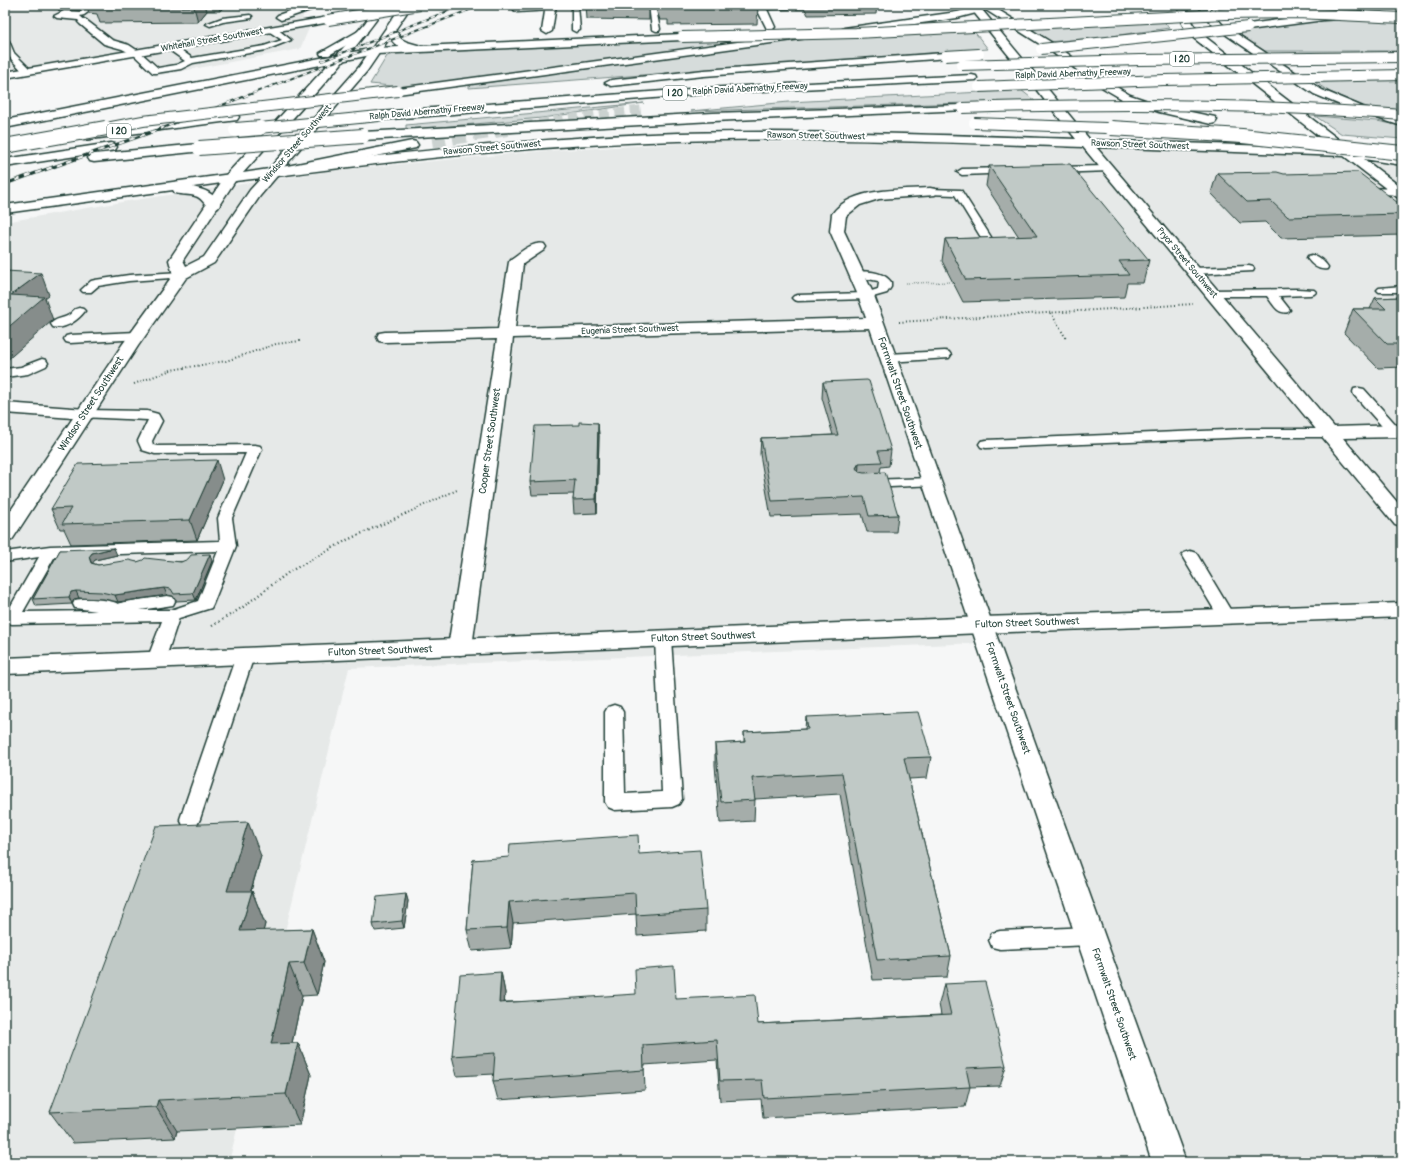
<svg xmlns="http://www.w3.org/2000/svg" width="1407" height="1167" font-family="Pangolin,sans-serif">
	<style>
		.built { fill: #e6e9e8 }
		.green { fill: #d6dcdb; stroke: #7a8c88 }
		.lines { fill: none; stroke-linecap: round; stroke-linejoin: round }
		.highway-tunnel-far1 { stroke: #cbd2d0; stroke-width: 10; stroke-dasharray: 10 5.5; stroke-linecap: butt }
		.highway-tunnel { stroke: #cbd2d0; stroke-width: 14; stroke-dasharray: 14 7; stroke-linecap: butt }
		.lane-casing { stroke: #1f3d34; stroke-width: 3 }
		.street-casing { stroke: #1f3d34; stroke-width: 3 }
		.secondary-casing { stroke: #1f3d34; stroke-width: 3 }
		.highway-casing { stroke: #1f3d34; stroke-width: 3 }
		.path-far2 { stroke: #1f3d34; stroke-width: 1.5; stroke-dasharray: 0.5 2; stroke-linecap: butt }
		.path-far1 { stroke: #1f3d34; stroke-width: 2; stroke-dasharray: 1 2.5; stroke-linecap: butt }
		.path { stroke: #1f3d34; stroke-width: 2.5; stroke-dasharray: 1 3; stroke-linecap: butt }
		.lane { fill: #fff; fill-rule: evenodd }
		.street { fill: #fff; fill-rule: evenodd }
		.secondary { fill: #fff; fill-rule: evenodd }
		.highway { fill: #fff; fill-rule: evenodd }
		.rail-far1-casing { stroke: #1f3d34; stroke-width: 2 }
		.rail-casing { stroke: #1f3d34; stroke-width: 3 }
		.rail-far1 { stroke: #fff; stroke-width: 1.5; stroke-dasharray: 4.5; stroke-linecap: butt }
		.rail { stroke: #fff; stroke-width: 2; stroke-dasharray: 5.5; stroke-linecap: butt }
		.secondary-bridge-casing { stroke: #1f3d34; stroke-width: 12; stroke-linecap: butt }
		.highway-bridge-far1-casing { stroke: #1f3d34; stroke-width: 12; stroke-linecap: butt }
		.highway-bridge-casing { stroke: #1f3d34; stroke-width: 16; stroke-linecap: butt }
		.secondary-bridge { stroke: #fff; stroke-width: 10 }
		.highway-bridge-far1 { stroke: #fff; stroke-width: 10 }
		.highway-bridge { stroke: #fff; stroke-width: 14 }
		.wall { fill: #a5adaa; stroke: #1f3d34 }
		.shaded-wall { fill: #868d8b; stroke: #1f3d34 }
		.building { fill: #c0c9c6; stroke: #1f3d34 }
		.labels { text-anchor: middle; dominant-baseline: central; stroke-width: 4; stroke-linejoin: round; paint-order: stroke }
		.far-street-label { font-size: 9px; fill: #1f3d34; stroke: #fff }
		.shield { fill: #fff; stroke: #627771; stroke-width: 1 }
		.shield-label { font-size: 9px; font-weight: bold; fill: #1f3d34 }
		.street-label { font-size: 10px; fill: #1f3d34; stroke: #fff }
	</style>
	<rect width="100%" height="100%" fill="#f6f7f7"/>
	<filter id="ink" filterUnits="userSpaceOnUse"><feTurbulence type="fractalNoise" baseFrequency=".025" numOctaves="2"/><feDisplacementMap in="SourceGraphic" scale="8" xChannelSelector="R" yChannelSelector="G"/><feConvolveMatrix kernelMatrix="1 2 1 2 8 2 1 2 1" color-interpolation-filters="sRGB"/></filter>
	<g filter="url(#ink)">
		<!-- built -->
		<path class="built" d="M9,5H301L297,7L303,15L302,22L5,72V6Z
			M310,26L300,49L155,76L131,55Z
			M850,141L1261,150L1361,157L1402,164V1162H1159L980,643L349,668L229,1162H5V222L128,201L336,170L541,151L706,142Z"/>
		<!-- green -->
		<path class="green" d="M1210,5H1339L1296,11H1212Z
			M1337,17L1402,21V51H1265L1235,32Z
			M1162,19L1169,28L1105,37L1048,42L1028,27Z
			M973,30L988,49L469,88V85L809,38Z
			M779,38L402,87L370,84L387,56L393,54V53L648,40Z
			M1402,80V110L1365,107L1330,92L1313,81Z
			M1021,90L1035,101L691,111L789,102Z
			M644,103L542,118L406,130V125Z
			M1315,116L1377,121L1402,126V139L1342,134Z"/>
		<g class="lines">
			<!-- highway-tunnel-far1 -->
			<path class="highway-tunnel-far1" d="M508,129L567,119L645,110"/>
			<!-- highway-tunnel -->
			<path class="highway-tunnel" d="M432,141L514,128"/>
			<defs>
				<path id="lane" d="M90,5H98L84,15L80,16L87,22L85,23H81L78,20L57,18L54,16L64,11L81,12Z
					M572,5H578L580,30L576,32L572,30Z
					M649,5H655L660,29L659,31H656L652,29Z
					M550,7L553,9L552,10L517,12L514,10L517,8Z
					M250,15L252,16V18L223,22L210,26L206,24L222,18Z
					M270,28H276L291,40L266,50L193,63L181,69L156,73H153L132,53L133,51H139L158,68L176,65L185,61L168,49V45H174L192,58L264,46L282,40L270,32Z
					M5,39L9,41L14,53L30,69V73H24C13,60 5,57 5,39Z
					M1107,166L1112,169L1110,171L1053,173L1048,170L1053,167Z
					M1010,168L1015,171L1013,173L962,175L957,172L962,169Z
					M1364,188L1402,189V195L1361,193L1359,191L1361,189Z
					M930,189L961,190L991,237L990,239H982L955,195L927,194L925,192Z
					M1312,255C1318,256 1325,262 1328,267L1327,269C1319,271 1311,264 1307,258L1308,256Z
					M1249,266L1253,267L1254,269L1253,271L1193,274L1187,271L1193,268Z
					M857,271C869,272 883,271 891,282V287L887,293L866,299L798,301L794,300L792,298L794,296L798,295L865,293L878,289L879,283L878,281L853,276L851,274Z
					M181,272L185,273L187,275L185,277L129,281L98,286L91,292H83L81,290L91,281L95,280L129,275Z
					M1402,286V292H1379L1377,290L1379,288Z
					M1298,289L1314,290L1316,292L1314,294L1310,295L1279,296L1290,310L1288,312C1278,315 1273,304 1267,296H1212L1208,295L1206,293L1208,291L1212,290Z
					M79,308L83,309L85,311C78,320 65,330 53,327L51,324C55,318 63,319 69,315C73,312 73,309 79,308Z
					M137,332L141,333L143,336L141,339L70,343L66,342L64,339L66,336L70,335Z
					M945,351L949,352L951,355L949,358L888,362L884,361L882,358L884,355L888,354Z
					M42,359L46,360L48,363L46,366L28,374L5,377V369L21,367Z
					M1359,388L1364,389L1399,428L1401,431L1399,434H1389L1354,395L1353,392L1354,389Z
					M86,410L147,411L158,414L162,421L152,441L153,445L157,446L255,445L260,446L262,449L232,518L236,546L213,604L211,608L179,618L165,660L162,664L156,666L150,664L147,660L162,621L12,624L6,622L5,616L39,557L5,562V552L50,546L220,541L218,518L246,453L155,454L142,450L138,441L148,420L81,417L79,414L81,411ZM218,551L198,601L171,610H140L173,605L175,601L173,597L167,596L124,602L118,604C110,599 84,598 75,600L73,604L75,608L97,611L23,612L55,556Z
					M1249,429H1329L1334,430L1336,433L1334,436L1329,437H1249L986,448L981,447L979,444L981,441L986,440Z
					M932,478L937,479L939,482L937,485L867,488L862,487L860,484L862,481L867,480Z
					M1190,551L1196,553L1198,556L1234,616L1232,620L1226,621L1220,620L1218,616L1182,556L1184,553Z
					M663,633L669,635L671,639L682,799L679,804L672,807L615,810L608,807L605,802V712L608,707L614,705L620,707L623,712L625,794L662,792L655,639L657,635Z
					M245,650L251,652L254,656L200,819L197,825L190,827L183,825L180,819L236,656L239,652Z
					M1090,927L1098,929L1101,936L1098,943L1090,945L1000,949L992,947L989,940L992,933L1000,931Z"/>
				<path id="street" d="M546,5H556L552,31L547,34L542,31Z
					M755,5H765L775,27L773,29H767Z
					M83,19L86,20L112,40L129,45L141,53L136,56L122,49L104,44L80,24L78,22Z
					M930,188L935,189L937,192L935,195L879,199L860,205L846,216L844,231L873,293L884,323L1186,1162H1152L870,328L513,338L472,647L468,653L460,655L452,653L448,647L497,339L385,342L379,341L377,337L379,333L385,332L498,329L509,262L511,259C520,253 532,241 544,244L546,247L544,250L523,264L515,328L866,318L857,293L830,231L832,214C851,187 901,190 930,188Z
					M5,403L86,409L92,410L95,414L92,418L86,419L5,413Z"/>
				<path id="secondary" d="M307,5H321L319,7L284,19L281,20L276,17L278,15Z
					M377,5H387C345,65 292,118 243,173L269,169L359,67L402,5H412L367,71L284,167C406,152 527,139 650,134C792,129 934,135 1076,139L968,5H978L1090,140L1334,148L1191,36C1183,27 1177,18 1179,5H1189C1186,19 1194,27 1204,36L1351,149L1402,157V165L1364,159L1402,188V198L1397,197L1344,156L1096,147L1334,427L1402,425V437L1343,438L1402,508V527L1395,525L1083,147C938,142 793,136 648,142C524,147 400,160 277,176L260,196L214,263L186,278L138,346L12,540L5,541V519L122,345L173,275L169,260L226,175L337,55L365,23ZM261,178L250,190L204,257L186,266L183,260L235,181Z
					M328,17L333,20L331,22L5,78V72Z
					M1402,603V617L982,633L5,674V658L982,617Z"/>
				<path id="highway" d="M978,5H990L1054,44L1106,81L1130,95L1166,107L1215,117L1217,120L1215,123L1211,124L1159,112L1122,99L1098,85L1046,48Z
					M1199,5H1209L1211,12L1222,24L1322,90L1363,107L1402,118V126L1355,111L1314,94L1216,28L1203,15Z
					M977,7L982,10L980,12L957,18L844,34L839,31L844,28L957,12Z
					M1402,9V15L1324,20L1248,30L1243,27L1248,24L1324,14Z
					M391,26L394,27L401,39L407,42L421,46L682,34L687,37L682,40L376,54L5,128V120L341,54L376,48L400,47C392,43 389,37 386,29Z
					M362,29L367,32L366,34L329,55H321L320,53Z
					M804,33L809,36L808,38L398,94L392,91L398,88Z
					M945,53L949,54L950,56L949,58L704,76L611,86L605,83L611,80L704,70Z
					M972,75L976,76L977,78L976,80L704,94L379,120L375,118L373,116L375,114L379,112L704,88Z
					M962,105L966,106L968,108L966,110L713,121L363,140L359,139L357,136L359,133L363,132L713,113Z
					M233,113L237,114L239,117L237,120L84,140L80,139L78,136L80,133L84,132Z
					M412,141L416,142L418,145L416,148L272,177L267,176L265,173L267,170Z
					M111,143L115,144L117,147L115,150L5,167V159Z
					M199,144L203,145L205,148L203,151L94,162L90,161L88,158L90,155L94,154Z
					M231,174L236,175L238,178L236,181L193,187C205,190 214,193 220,205L218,208L213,209L208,208C197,191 193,197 175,193L173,190L5,213V205Z"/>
			</defs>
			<!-- lane casing -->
			<use href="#lane" class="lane-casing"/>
			<!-- street casing -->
			<use href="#street" class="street-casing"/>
			<!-- secondary casing -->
			<use href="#secondary" class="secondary-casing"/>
			<!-- highway casing -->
			<use href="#highway" class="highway-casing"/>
			<!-- path-far2 -->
			<path class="path-far2" d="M906,283L953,282"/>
			<!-- path-far1 -->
			<path class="path-far1" d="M1051,313L1067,340
				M899,322L1193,304
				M134,384L171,370L226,361L276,344L300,341
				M405,514L457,490"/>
			<!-- path -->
			<path class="path" d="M212,626L243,607L289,572L347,540L407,513"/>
			<!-- lane -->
			<use href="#lane" class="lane"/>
			<!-- street -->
			<use href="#street" class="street"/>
			<!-- secondary -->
			<use href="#secondary" class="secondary"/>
			<!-- highway -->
			<use href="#highway" class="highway"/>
			<defs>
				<path id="rail-far1" d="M322,61L463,5
					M160,129L482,5"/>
				<path id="rail" d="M5,184L163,128"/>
			</defs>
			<!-- rail-far1 casing -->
			<use href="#rail-far1" class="rail-far1-casing"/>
			<!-- rail casing -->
			<use href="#rail" class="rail-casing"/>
			<!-- rail-far1 -->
			<use href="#rail-far1" class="rail-far1"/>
			<!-- rail -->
			<use href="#rail" class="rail"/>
			<defs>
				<path id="secondary-bridge" d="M328,20L420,5"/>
				<path id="highway-bridge-far1" d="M682,37L856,33L1225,14L1297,13L1402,18
					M1041,49L1248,27
					M945,56L979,54
					M961,65L1140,60L1402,57
					M979,87L1164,80L1402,75
					M962,108C1109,103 1255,103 1402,115
					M974,123L1133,129
					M101,129L143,121L398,91
					M249,129L379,116"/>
				<path id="highway-bridge" d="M1111,128L1242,136L1402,153
					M236,130L260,128
					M5,146L106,128
					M199,148L363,136"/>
			</defs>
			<!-- secondary-bridge casing -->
			<use href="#secondary-bridge" class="secondary-bridge-casing"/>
			<!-- highway-bridge-far1 casing -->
			<use href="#highway-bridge-far1" class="highway-bridge-far1-casing"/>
			<!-- highway-bridge casing -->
			<use href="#highway-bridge" class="highway-bridge-casing"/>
			<!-- secondary-bridge -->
			<use href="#secondary-bridge" class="secondary-bridge"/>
			<!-- highway-bridge-far1 -->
			<use href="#highway-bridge-far1" class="highway-bridge-far1"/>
			<!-- highway-bridge -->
			<use href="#highway-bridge" class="highway-bridge"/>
		</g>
		<!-- wall -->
		<path class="wall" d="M57,5H226L220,11H207L198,22L100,23L97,14L89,13L87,6L81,10L59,11Z
			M586,5H649V20L587,19Z
			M655,5H758L757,24L668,25V20H660Z
			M766,5H877L876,14L808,15L805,9L769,10Z
			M989,166L1149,260L1143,283H1127L1124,297L963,302L942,261L945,239L1019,237L986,186Z
			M1217,173L1402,206V235L1281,238L1265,222L1240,223L1211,193Z
			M1402,297V367L1378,368L1344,333L1353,309H1370L1375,298Z
			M823,382L891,450L889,466L881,467L880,472L898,515L896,532H867L862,514L771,517L760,454L761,438L833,435L822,398Z
			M598,423L599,436L597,513L574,514L573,500L574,494L532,495L530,482L579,425Z
			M223,480L197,540L71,544L64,529H60L51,509Z
			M60,550L117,555L95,560L92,563L98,565L137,562L212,561L196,600L176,601L173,596L167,595L118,602L104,599L79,598L74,599L72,604L36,606L33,599Z
			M806,717L931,757L927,778L909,779L951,956L947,977L873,980L840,794L755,799L754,821L720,823L715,765V744L744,742V732L805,729Z
			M639,854L706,910V931L637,936L636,914L513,923L511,948L472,951L467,930L473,860Z
			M261,856L251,891H252L265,924L263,931L312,929L324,962L317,995L302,996L292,1043H298L311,1075L300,1125L177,1131L175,1138L73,1143L50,1112Z
			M406,894L408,901L404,928L375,931L373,924Z
			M501,972L505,993L504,1002L676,999L758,1024L941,1015L939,1004L944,984L1006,1066L1000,1086L970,1087L965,1107L763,1118L761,1099L720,1101L717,1060L644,1065L645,1090L498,1100L493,1081L494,1074L457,1076L452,1056Z"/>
		<!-- shaded-wall -->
		<path class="shaded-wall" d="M79,5H87V6L81,10Z
			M196,5H205L207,11L198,22L194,7Z
			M219,5H226L220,11Z
			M41,273L49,295L45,298L53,320L5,362V330L11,295Z
			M598,423L599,436L597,513L596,499Z
			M217,460L223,480L197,540L190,520Z
			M859,463L858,480L856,468Z
			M114,548L117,555L95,560L92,564L89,557L92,553Z
			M210,554L212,561L196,600L193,593Z
			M164,588L167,595L118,602L115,595Z
			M76,591L79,598L74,599L72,604L69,597L71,592Z
			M248,822L261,856L241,924L227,891Z
			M252,891L265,924L255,964L240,931Z
			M406,894L408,901L404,928L402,921Z
			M509,902L513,923L511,948L507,928Z
			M312,929L324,962L317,995L304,963Z
			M289,964L302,996L285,1076L271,1044Z
			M501,972L505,993L503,1023L499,1003Z
			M298,1043L311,1075L300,1125L286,1094Z
			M158,1100L177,1131L175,1138L156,1107Z"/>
		<!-- building -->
		<path class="building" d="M99,5H196L194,7L95,8Z
			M1070,164L1149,260L1119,261L1129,275L966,280L945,239L1037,236L989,166Z
			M1277,172L1284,174L1358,172L1402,206V214L1288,217L1271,201L1247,202L1217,173Z
			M5,271L41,273L11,295L44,297L5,330Z
			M1402,297V344H1387L1353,309H1386L1375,298Z
			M867,380L869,381L891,450L878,451L882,462L859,463L856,468L859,472L864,473L885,472L898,515L869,516L864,497L772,501L761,438L838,435L823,382Z
			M579,422L598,423L596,499L573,500L575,480L530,482L535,426L579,425Z
			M217,460L190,520L62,524L71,508L51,509L78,464Z
			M114,548L92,553L89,557L91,563L98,565L129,560L137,562L143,560L145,558L181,562L188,559L191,555L210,554L193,593L174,594L171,589L164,588L115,595L101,592L76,591L71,592L69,597L33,599L60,550Z
			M918,712L931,757L904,758L951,956L877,960L842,773L752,778L755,800L721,802L715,744L745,742L744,732L808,729L806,717Z
			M248,822L227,891H252L240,931L312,929L304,963L289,964L271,1044L298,1043L286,1094L158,1100L156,1107L50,1112L156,826Z
			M638,835L639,854L700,850L706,910L636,915L635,893L509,902L507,928L467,930L473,860L509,857L510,844Z
			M406,894L402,921L373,924L377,897Z
			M674,966L676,999L755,995L758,1024L951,1015L944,984L985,982L1006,1066L966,1068L970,1087L764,1098L762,1080L720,1081L717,1040L643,1045L644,1070L493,1081L495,1053L452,1056L460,975L501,972L499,1003L636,994L635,969Z"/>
	</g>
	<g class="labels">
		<!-- far-street labels -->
		<g class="far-street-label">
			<text transform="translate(212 40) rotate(-10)">Whitehall Street Southwest</text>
			<text transform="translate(1073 74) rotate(-2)">Ralph David Abernathy Freeway</text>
			<text transform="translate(750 89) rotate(-3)">Ralph David Abernathy Freeway</text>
			<text transform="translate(427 112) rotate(-5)">Ralph David Abernathy Freeway</text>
			<text transform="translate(816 136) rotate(1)">Rawson Street Southwest</text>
			<text transform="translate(297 144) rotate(-49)">Windsor Street Southwest</text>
			<text transform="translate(1140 145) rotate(2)">Rawson Street Southwest</text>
			<text transform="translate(492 148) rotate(-5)">Rawson Street Southwest</text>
			<text transform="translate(1187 263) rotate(50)">Pryor Street Southwest</text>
			<text transform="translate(630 330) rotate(-2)">Eugenia Street Southwest</text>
		</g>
		<!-- shield labels -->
		<g class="shield">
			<rect x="1170" y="52" width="24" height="14" rx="3"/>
			<rect x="663" y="86" width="24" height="14" rx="3"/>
			<rect x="107" y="124" width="24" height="14" rx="3"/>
		</g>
		<g class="shield-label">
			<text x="1182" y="59">I 20</text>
			<text x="675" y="93">I 20</text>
			<text x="119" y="131">I 20</text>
		</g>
		<!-- street labels -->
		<g class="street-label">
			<text transform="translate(900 393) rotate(71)">Formwalt Street Southwest</text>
			<text transform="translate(91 404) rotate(-57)">Windsor Street Southwest</text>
			<text transform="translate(490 441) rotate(-82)">Cooper Street Southwest</text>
			<text transform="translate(1027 623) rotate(-2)">Fulton Street Southwest</text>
			<text transform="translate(703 637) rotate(-2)">Fulton Street Southwest</text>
			<text transform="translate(380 651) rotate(-2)">Fulton Street Southwest</text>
			<text transform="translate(1008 698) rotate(71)">Formwalt Street Southwest</text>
			<text transform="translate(1114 1004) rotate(71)">Formwalt Street Southwest</text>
		</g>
	</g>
	<!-- margin -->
	<rect width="1407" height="1167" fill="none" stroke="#fff" stroke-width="20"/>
	<rect x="10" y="10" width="1387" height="1147" fill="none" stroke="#1f3d34" stroke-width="1.5" filter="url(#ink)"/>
</svg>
